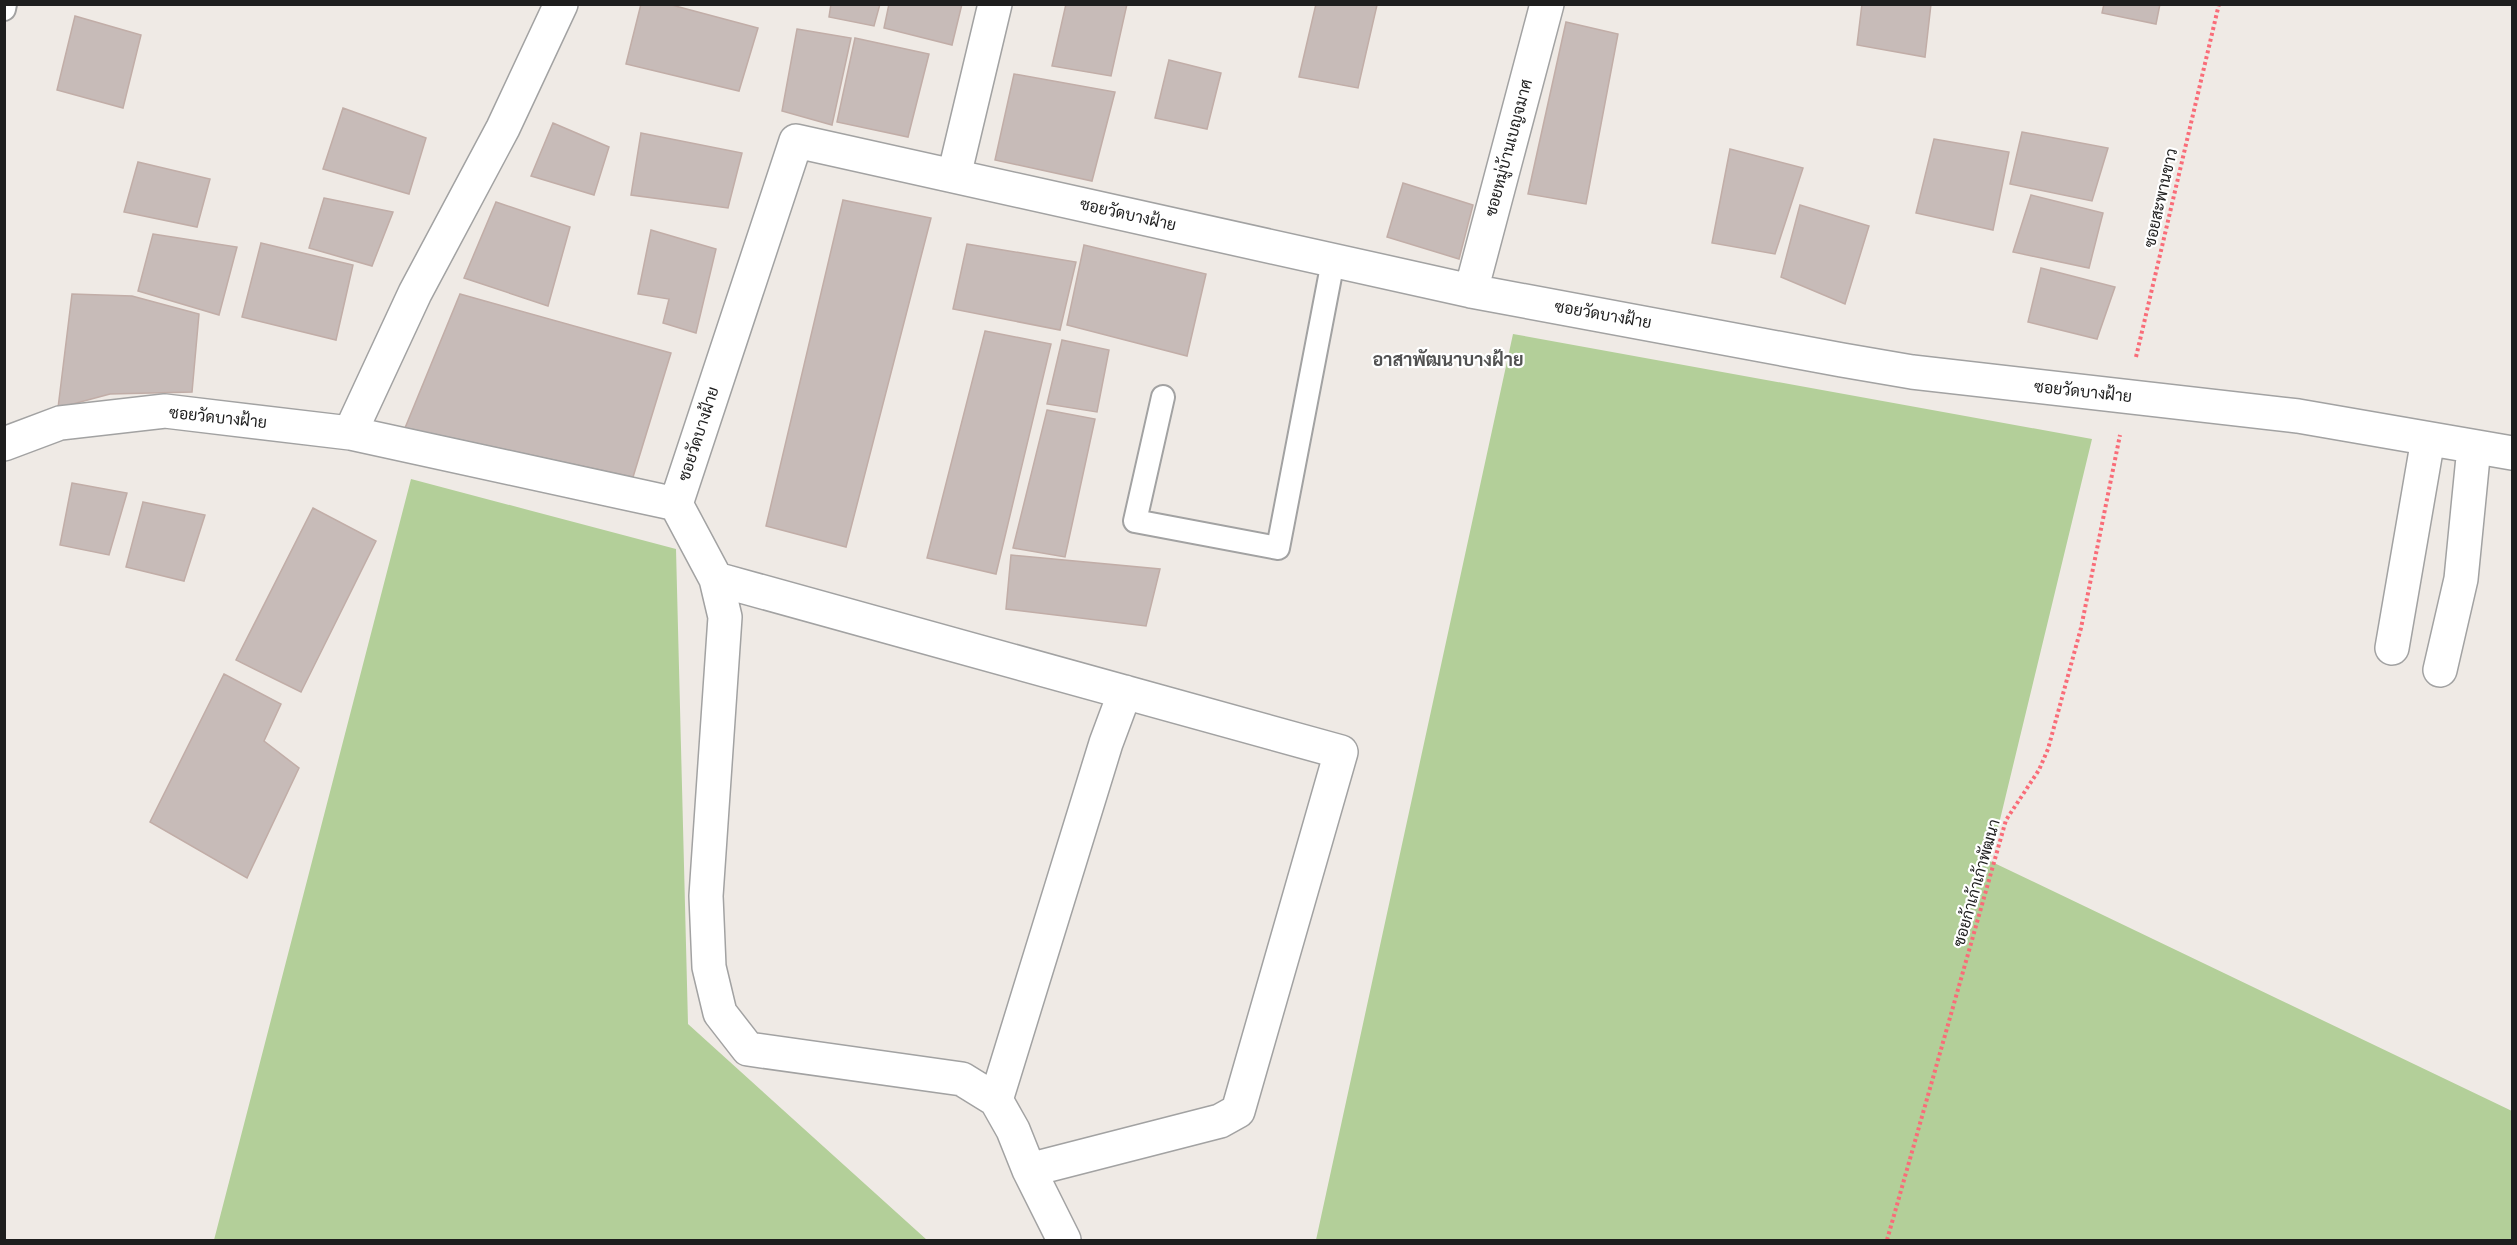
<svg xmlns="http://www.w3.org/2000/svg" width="2517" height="1245" font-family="'Varela Round',Sarabun,sans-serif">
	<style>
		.forest { fill: #b3cf99 }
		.building { fill: #c7bbb8; stroke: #c1ada7; stroke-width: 1.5 }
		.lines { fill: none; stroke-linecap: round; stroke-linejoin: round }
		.lane-casing { stroke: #a2a2a2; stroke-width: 26 }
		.street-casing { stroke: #a2a2a2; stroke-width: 36 }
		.path { stroke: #f96c78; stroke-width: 4; stroke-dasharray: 3 3; stroke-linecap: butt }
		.lane { stroke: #fff; stroke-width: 22 }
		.street { stroke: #fff; stroke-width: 33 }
		.labels { text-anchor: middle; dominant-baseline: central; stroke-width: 4.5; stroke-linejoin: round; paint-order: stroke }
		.street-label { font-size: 16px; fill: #1e1e1e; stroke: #fff }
		.neighbourhood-label { font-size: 18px; font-weight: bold; fill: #515151; stroke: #fff }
	</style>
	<rect width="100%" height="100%" fill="#efeae5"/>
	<!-- forest -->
	<path class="forest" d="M1513,334L2092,439L1990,861L2512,1111V1240H1316Z
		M411,479L676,549L688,1024L927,1240H214Z"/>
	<!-- building -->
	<path class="building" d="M641,4H668L758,28L739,91L626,64Z
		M831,4H880L874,26L829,17Z
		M889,4H962L952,45L884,28Z
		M1066,4H1127L1111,76L1052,66Z
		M1316,4L1377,5L1358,88L1299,77Z
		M1862,4H1931L1925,57L1857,45Z
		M2104,4H2160L2156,24L2102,13Z
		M75,16L141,35L123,108L57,90Z
		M1566,22L1618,34L1586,204L1528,194Z
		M797,29L851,38L832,125L782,111Z
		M855,38L929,54L908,137L837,122Z
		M1169,60L1221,73L1207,129L1155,118Z
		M1014,74L1115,92L1092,181L995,160Z
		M343,108L426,138L409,194L323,169Z
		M553,123L609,147L594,195L531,176Z
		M2022,132L2108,148L2092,201L2010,184Z
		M641,133L742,153L728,208L631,195Z
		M1934,139L2009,152L1993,230L1916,213Z
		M1730,149L1803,168L1775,254L1712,243Z
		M138,162L210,179L197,227L124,212Z
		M1403,183L1473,205L1459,259L1387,237Z
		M2031,195L2103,213L2089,268L2013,252Z
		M324,198L393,212L372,266L309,248Z
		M843,200L931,218L846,547L766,526Z
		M496,202L570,227L548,306L464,278Z
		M1800,205L1869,226L1845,304L1781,277Z
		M651,230L716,249L696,333L663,323L669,299L638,294Z
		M153,234L237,247L219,315L138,291Z
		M261,243L353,265L336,340L242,317Z
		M967,244L1076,262L1060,330L953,309Z
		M1084,245L1206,274L1187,356L1067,325Z
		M2041,268L2115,287L2097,339L2028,322Z
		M72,294L132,296L199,314L192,392L110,394L58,408Z
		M460,294L671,353L633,477L405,428Z
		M985,331L1051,344L996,574L927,558Z
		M1062,340L1109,350L1097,412L1047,404Z
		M1047,410L1095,419L1065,557L1013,548Z
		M72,483L127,493L109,555L60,545Z
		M143,502L205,515L184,581L126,567Z
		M313,508L376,541L301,692L236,660Z
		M1011,555L1160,569L1146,626L1006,609Z
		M224,674L281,704L264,741L299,768L247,878L150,822Z"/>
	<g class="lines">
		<defs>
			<path id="lane" d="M4,9L5,4
				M1163,397L1135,521L1278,548L1333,261"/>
			<path id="street" d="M954,176L995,4
				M1471,291L1547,4
				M350,433L415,293L503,128L561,4
				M4,444L60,423L165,411L350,433L676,504L796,141L1471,291L1842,360L1912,372L2298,416L2512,453
				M676,504L716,579L725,617L706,896L709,967L720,1013L748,1049L962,1079L996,1100L1013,1130L1029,1170L1064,1240
				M716,579L1341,752L1238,1111L1220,1121L1029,1170
				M2392,648L2428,439
				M2440,670L2461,579L2474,447
				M996,1100L1106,743L1125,692"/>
		</defs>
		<!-- lane casing -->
		<use href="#lane" class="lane-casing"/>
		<!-- street casing -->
		<use href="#street" class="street-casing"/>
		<!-- path -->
		<path class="path" d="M2136,357L2219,4
			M1887,1240L2006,820L2039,770L2048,749L2081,628L2120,435"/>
		<!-- lane -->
		<use href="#lane" class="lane"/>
		<!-- street -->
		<use href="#street" class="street"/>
	</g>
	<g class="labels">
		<!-- street labels -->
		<g class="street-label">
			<text transform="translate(1509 148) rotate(-75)">ซอยหมู่บ้านเบญจมาศ</text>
			<text transform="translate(2161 198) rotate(-77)">ซอยสะพานขาว</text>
			<text transform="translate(1128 215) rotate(13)">ซอยวัดบางฝ้าย</text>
			<text transform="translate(1603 315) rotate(10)">ซอยวัดบางฝ้าย</text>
			<text transform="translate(2083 392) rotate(6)">ซอยวัดบางฝ้าย</text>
			<text transform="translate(218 418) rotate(6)">ซอยวัดบางฝ้าย</text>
			<text transform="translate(699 434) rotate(-72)">ซอยวัดบางฝ้าย</text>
			<text transform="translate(1977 883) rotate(-74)">ซอยก้าเก้าเก้าพัฒนา</text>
		</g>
		<!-- neighbourhood labels -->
		<g class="neighbourhood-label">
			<text x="1448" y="360">อาสาพัฒนาบางฝ้าย</text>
		</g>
	</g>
	<!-- border -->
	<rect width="2517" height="1245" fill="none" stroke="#1e1e1e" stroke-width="12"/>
</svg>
